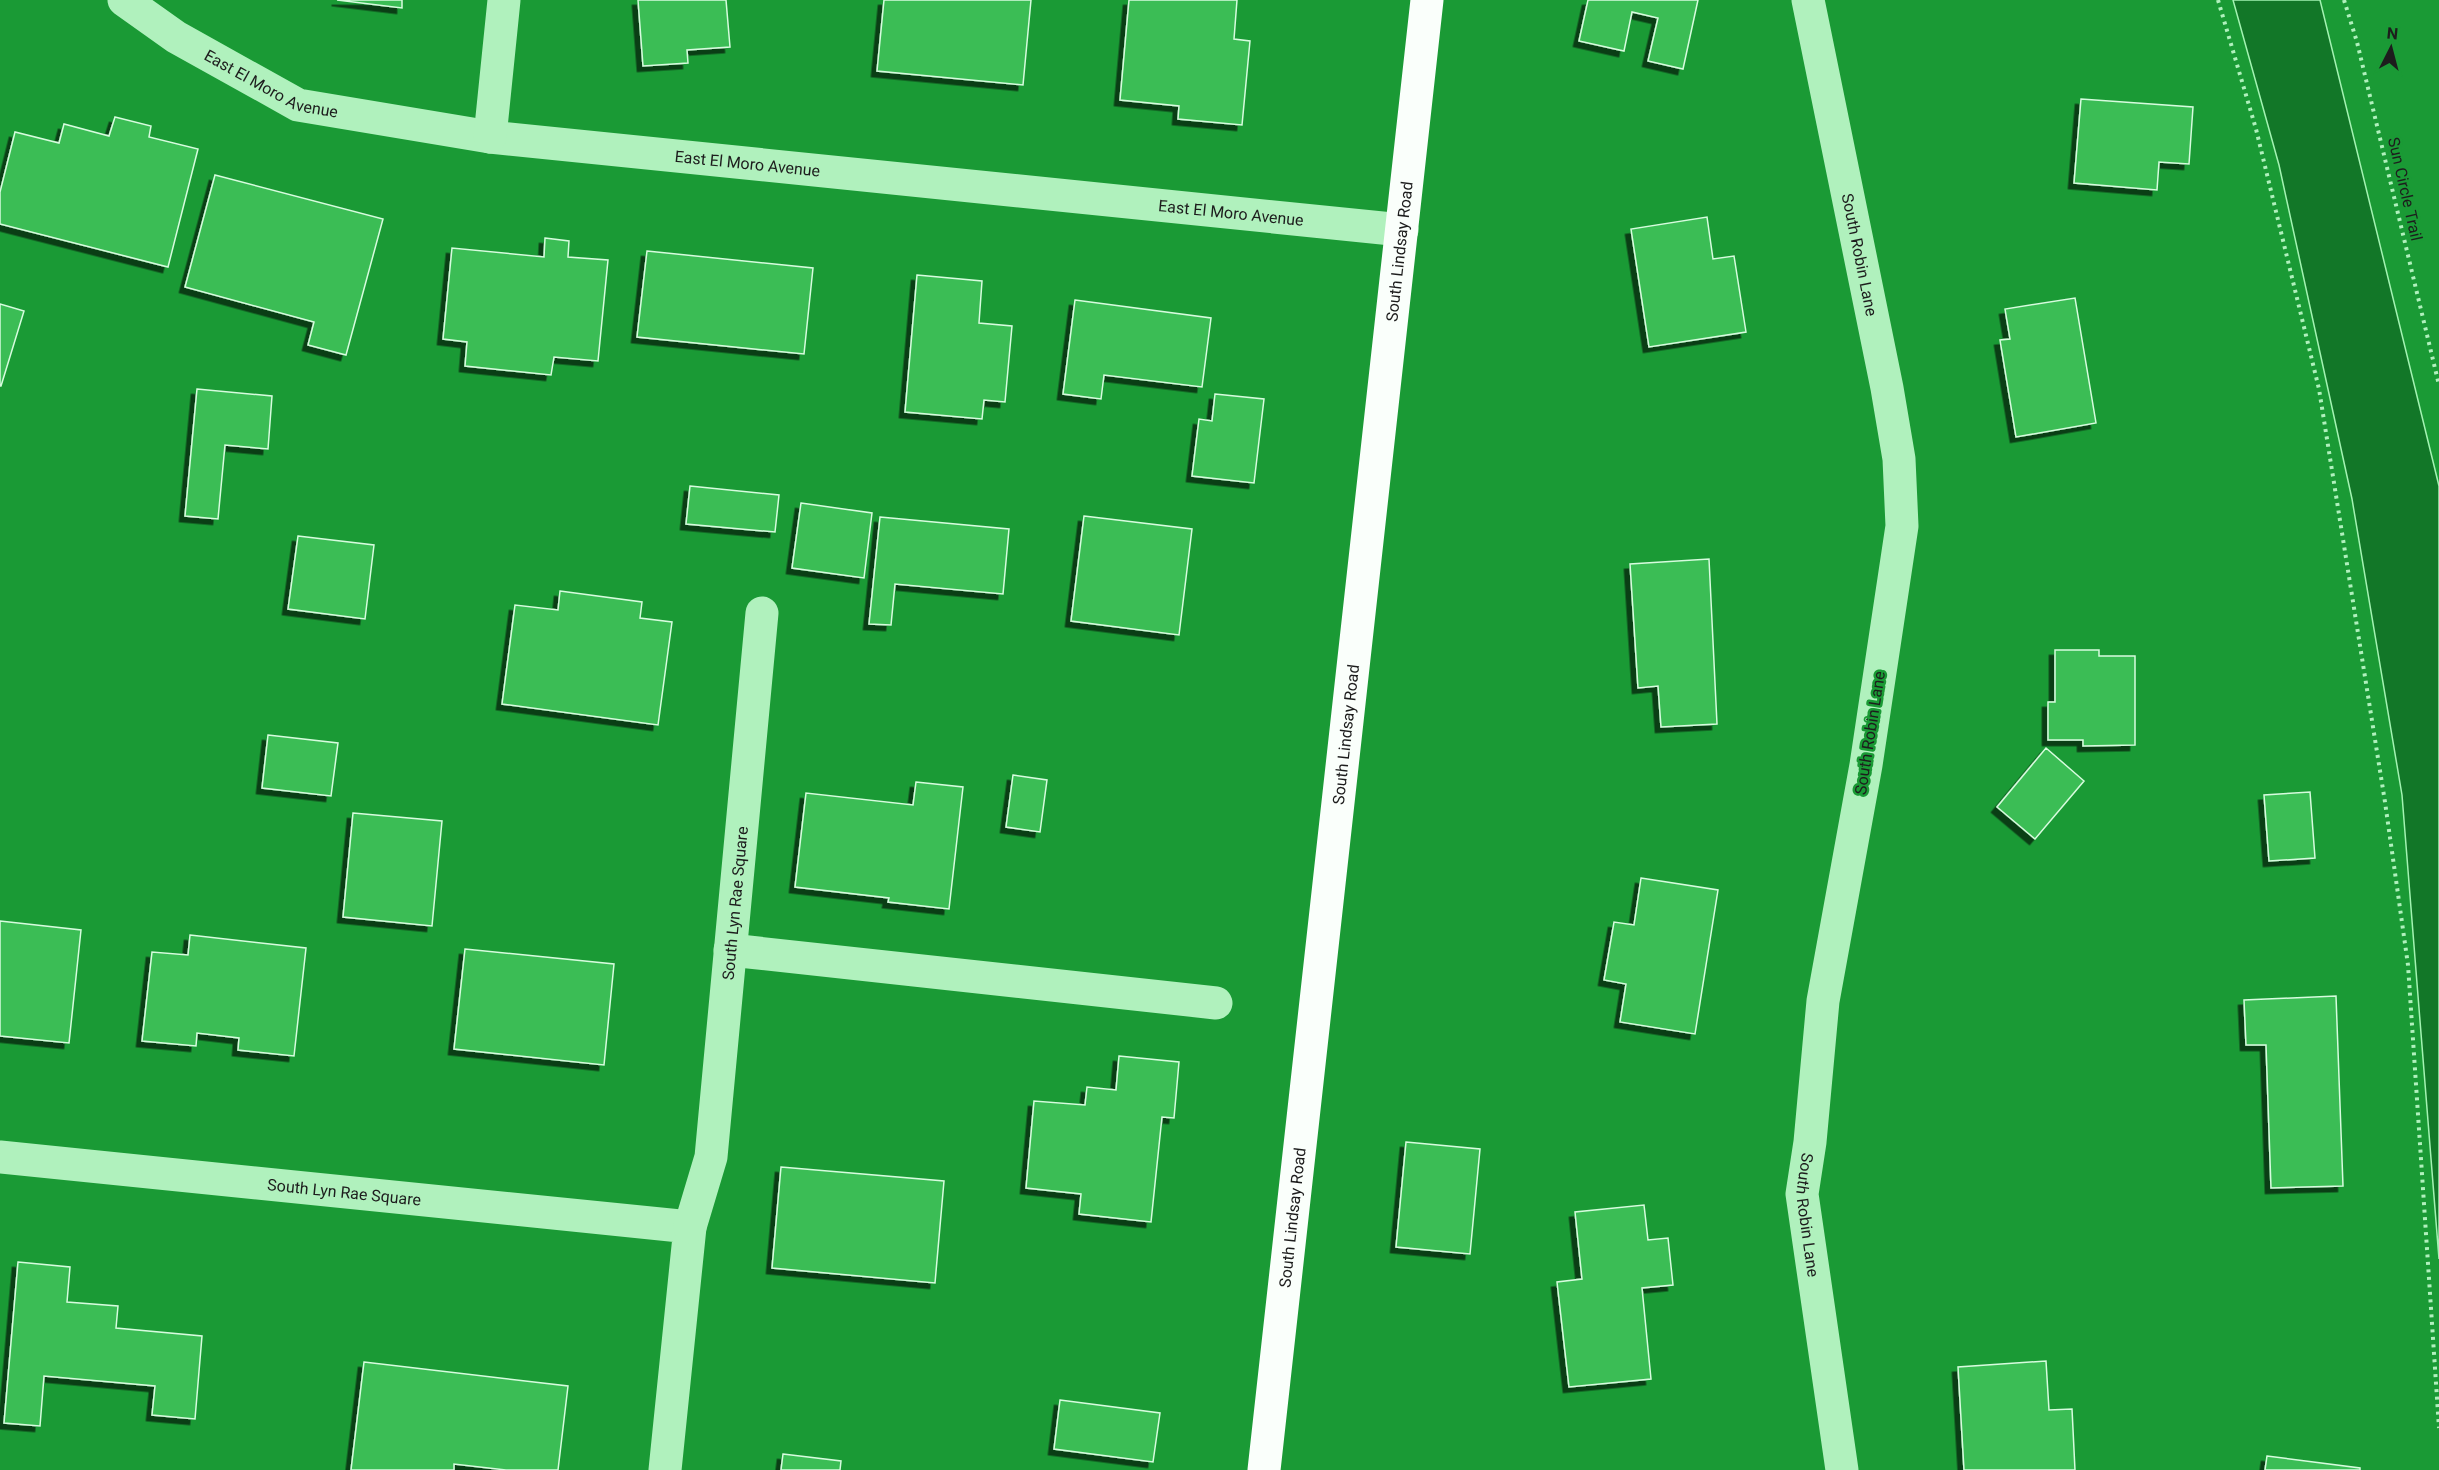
<svg xmlns="http://www.w3.org/2000/svg" width="2439" height="1470" font-family="Roboto,sans-serif">
	<style>
		.water { fill: #127728; stroke: #a3f3b2; stroke-width: 1.5 }
		.building { fill: #3abd55; stroke: #d7fcde; stroke-width: 1.5; filter: url(#shadow) }
		.lines { fill: none; stroke-linecap: round; stroke-linejoin: round }
		.path { stroke: #b0f1bd; stroke-width: 4; stroke-dasharray: 3 4.5; stroke-linecap: butt }
		.minor { stroke: #b0f1bd; stroke-width: 33 }
		.major { stroke: #fafffb; stroke-width: 33 }
		.labels { text-anchor: middle; dominant-baseline: central; stroke-width: 5; stroke-linejoin: round; paint-order: stroke }
		.street-label { font-size: 16px; fill: #1d1d1d; stroke: #1a9a35 }
	</style>
	<defs>
		<filter id="shadow"><feDropShadow dx="-5.5" dy="5.5" stdDeviation="0" flood-color="#0009"/></filter>
	</defs>
	<rect width="100%" height="100%" fill="#1a9a35"/>
	<!-- water -->
	<path class="water" d="M2233,0H2320L2439,486V1259L2402,795L2352,499L2279,165Z"/>
	<!-- building -->
	<path class="building" d="M337,0H402V8Z
		M638,0H726L730,47L687,50L688,63L643,66Z
		M884,0H1031L1023,85L877,71Z
		M1129,0H1237L1234,39L1250,41L1242,125L1178,119L1179,106L1120,100Z
		M1588,0H1698L1683,69L1648,61L1658,18L1632,12L1624,51L1579,41Z
		M2081,99L2193,107L2189,164L2159,162L2157,190L2074,183Z
		M115,117L151,126L149,137L198,149L168,267L0,224V192L15,132L59,143L64,124L109,136Z
		M215,175L383,219L346,355L308,345L314,322L185,287Z
		M1707,217L1713,259L1734,256L1746,332L1649,347L1631,229Z
		M545,238L569,241L568,257L608,260L598,361L554,357L551,375L465,366L467,342L443,339L452,248L544,257Z
		M647,251L813,268L804,354L637,337Z
		M917,275L982,281L979,323L1012,326L1005,402L984,400L982,419L905,412Z
		M2075,298L2096,423L2016,437L2000,340L2010,339L2005,309Z
		M1075,300L1211,318L1202,387L1104,375L1101,399L1063,394Z
		M0,304L24,311L1,386H0Z
		M197,389L272,396L268,449L225,445L218,519L185,516Z
		M1215,394L1264,399L1254,483L1192,476L1199,419L1212,421Z
		M690,486L779,495L775,532L686,524Z
		M801,503L872,513L864,578L792,568Z
		M1084,516L1192,529L1179,635L1071,621Z
		M880,517L1009,529L1003,594L895,584L891,625L869,624Z
		M298,536L374,545L365,619L288,609Z
		M1709,559L1717,724L1661,727L1658,686L1638,688L1630,564Z
		M560,591L642,602L640,618L672,622L658,725L502,704L515,605L558,610Z
		M2055,650H2099V656H2135V745L2083,746V740H2048V702H2055Z
		M268,735L338,743L331,796L262,788Z
		M2046,748L2084,781L2035,839L1997,807Z
		M1013,775L1047,780L1040,832L1006,827Z
		M916,782L963,787L949,909L888,902L889,898L795,887L806,793L913,805Z
		M2310,792L2315,858L2269,861L2264,795Z
		M353,813L442,821L432,926L343,917Z
		M1641,878L1718,890L1695,1034L1620,1022L1626,984L1604,980L1614,922L1634,925Z
		M0,921L81,930L69,1043L0,1036Z
		M190,935L306,948L294,1056L238,1050L239,1038L197,1033L196,1046L142,1041L152,952L188,955Z
		M465,949L614,964L604,1065L454,1049Z
		M2336,996L2343,1186L2271,1188L2266,1045H2246L2244,1000Z
		M1119,1056L1179,1062L1174,1118L1162,1117L1151,1222L1079,1214L1081,1194L1026,1188L1034,1101L1085,1105L1087,1087L1116,1090Z
		M1406,1142L1480,1149L1470,1254L1396,1247Z
		M781,1167L944,1181L935,1283L772,1268Z
		M1644,1205L1648,1240L1668,1238L1673,1285L1642,1288L1651,1379L1569,1387L1557,1282L1582,1279L1575,1212Z
		M18,1262L70,1267L67,1302L118,1306L116,1328L202,1336L195,1419L152,1415L155,1386L44,1376L40,1426L4,1423Z
		M2046,1361L2049,1410L2072,1409L2075,1470H1964L1958,1367Z
		M364,1362L568,1386L558,1470H506L454,1464V1470H351Z
		M1060,1400L1160,1413L1153,1462L1054,1449Z
		M783,1454L841,1461L840,1470H781Z
		M2267,1456L2360,1468V1470H2265Z"/>
	<g class="lines">
		<!-- path -->
		<path class="path" d="M2218,0L2256,129L2319,389L2385,802L2408,965L2439,1428
			M2344,0L2357,42L2439,385"/>
		<!-- minor -->
		<g class="minor">
			<path id="s1" d="M124,0L176,37L298,105L490,137L1402,230"/>
			<path id="s2" d="M1808,0L1887,388L1899,459L1902,526L1866,765L1823,1001L1810,1142L1802,1194L1842,1470"/>
			<path d="M490,137L504,0"/>
			<path d="M730,950L1216,1003"/>
			<path id="s3" d="M0,1157L690,1227L665,1470"/>
			<path id="s4" d="M690,1227L711,1157L762,613"/>
		</g>
		<!-- major -->
		<path class="major" id="s5" d="M1264,1470L1427,0"/>
	</g>
	<g class="labels">
		<!-- street labels -->
		<g class="street-label">
			<text stroke="none"><textPath href="#s1" startOffset="171">East El Moro Avenue</textPath></text>
			<text stroke="none"><textPath href="#s1" startOffset="657">East El Moro Avenue</textPath></text>
			<text transform="translate(2405 189) rotate(77)">Sun Circle Trail</text>
			<text stroke="none"><textPath href="#s1" startOffset="1143">East El Moro Avenue</textPath></text>
			<text stroke="none"><textPath href="#s5" startOffset="1226">South Lindsay Road</textPath></text>
			<text stroke="none"><textPath href="#s2" startOffset="260">South Robin Lane</textPath></text>
			<text transform="translate(1870 733) rotate(-81)">South Robin Lane</text>
			<text stroke="none"><textPath href="#s5" startOffset="740">South Lindsay Road</textPath></text>
			<text stroke="none"><textPath href="#s4" startOffset="328">South Lyn Rae Square</textPath></text>
			<text stroke="none"><textPath href="#s3" startOffset="346">South Lyn Rae Square</textPath></text>
			<text stroke="none"><textPath href="#s2" startOffset="1232">South Robin Lane</textPath></text>
			<text stroke="none"><textPath href="#s5" startOffset="254">South Lindsay Road</textPath></text>
		</g>
	</g>
	<!-- north arrow -->
	<g transform="translate(2391 48) rotate(6)" stroke="#1a9a35" stroke-width="4.5" paint-order="stroke">
	<path d="M0-4.5L10 22L0 15L-10 22Z" fill="#1d1d1d"/>
	<text y="-9" font-size="16" font-weight="bold" text-anchor="middle" fill="#1d1d1d">N</text>
	</g>
</svg>
